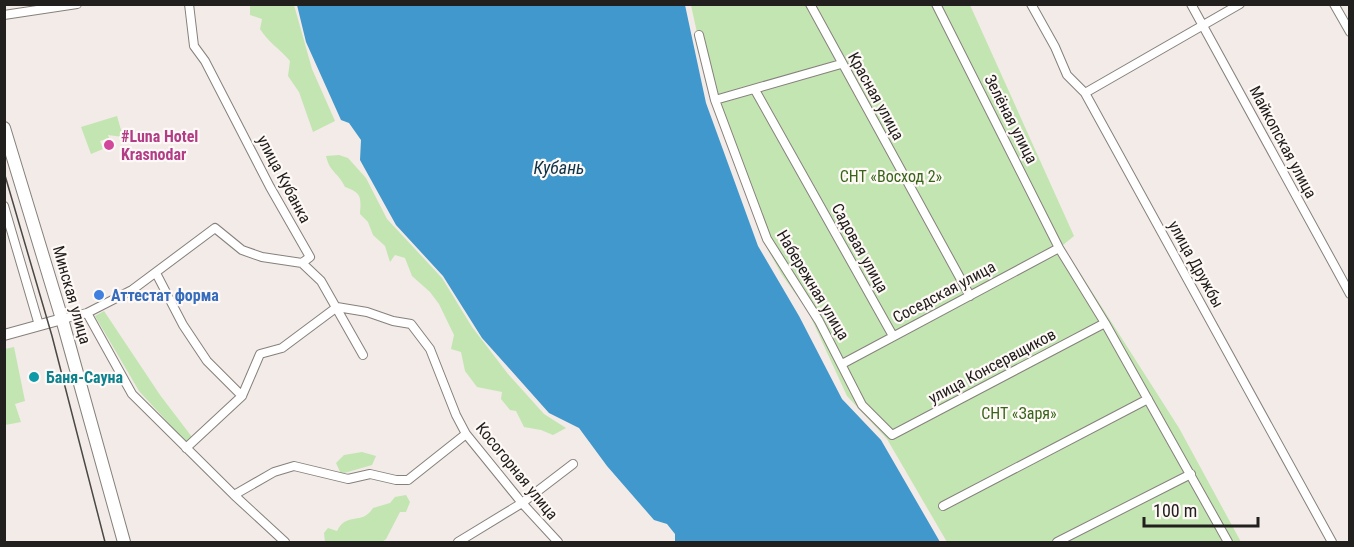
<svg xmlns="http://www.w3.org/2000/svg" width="1354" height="547" font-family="'Roboto Condensed',sans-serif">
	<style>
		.green { fill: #c2e5b1 }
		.water { fill: #4098cd }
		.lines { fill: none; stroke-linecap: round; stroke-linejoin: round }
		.minor-casing { stroke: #86807c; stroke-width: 10 }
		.tertiary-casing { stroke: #86807c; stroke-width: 12 }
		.secondary-casing { stroke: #86807c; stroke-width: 14 }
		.minor { stroke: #fff; stroke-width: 8 }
		.tertiary { stroke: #fff; stroke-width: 10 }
		.secondary { stroke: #fff; stroke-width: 12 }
		.tram { stroke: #4a4744; stroke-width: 1.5 }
		.hotel-dot { fill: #d1479c; stroke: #fef9f6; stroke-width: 2 }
		.shop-dot { fill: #3f7fe0; stroke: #fef9f6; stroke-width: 2 }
		.culture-dot { fill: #0f9aa8; stroke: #fef9f6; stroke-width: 2 }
		.labels { text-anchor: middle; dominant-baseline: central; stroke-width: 4.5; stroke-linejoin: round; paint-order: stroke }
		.street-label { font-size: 16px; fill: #22201e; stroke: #fef9f6 }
		.hotel-label { font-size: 16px; font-weight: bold; fill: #b23c85; stroke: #fef9f6; text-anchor: start }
		.park-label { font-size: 16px; fill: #386519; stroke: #fef9f6 }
		.shop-label { font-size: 16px; font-weight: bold; fill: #366cbe; stroke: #fef9f6; text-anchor: start }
		.culture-label { font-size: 16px; font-weight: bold; fill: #0d838f; stroke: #fef9f6; text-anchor: start }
		.water-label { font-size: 18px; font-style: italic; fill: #0e344a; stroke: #fef9f6 }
	</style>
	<rect width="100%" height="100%" fill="#f2ebe7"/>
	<!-- green -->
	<path class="green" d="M250,5H294L312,69L335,121L313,132L299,92L288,76L290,61C280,49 268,42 260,29L262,19L250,15Z
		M691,5H970L1074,236L1063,245L1066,251L1179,428L1241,542H947L887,439L847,396L808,311L782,275L762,239L711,97Z
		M117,116L123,137L108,135L109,138L100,141L103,149L91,154L81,127Z
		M339,155L348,158L366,178L387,219L442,278L472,327L508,374L544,414L566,428L553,435L541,430L524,427L516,411L510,410L501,399L502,392L477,387L465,371L461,352L451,349L454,335L439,304L430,292L412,276L405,258L395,255L390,262L385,246L373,235L368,222L360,214C361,197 362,193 345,187C338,172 330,173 326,156Z
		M104,311L160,395L192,437L186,442L139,391L95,316Z
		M14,347L25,401L15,404L21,422L5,425V349Z
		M362,452L376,456L372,465L341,474L336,463L344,455Z
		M406,495L410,502L406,512H400L386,539L382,542H325L324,533L328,528L337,531C347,511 362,526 373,508L390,503L395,497Z"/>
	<!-- water -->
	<path class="water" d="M297,5H685L706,103L758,246L799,316L842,399L881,440L940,542H675V534L667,524L654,520L607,466L579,428L549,413L482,338L443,276L396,225L360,160L361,140L349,123L341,120L306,42Z"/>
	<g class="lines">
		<defs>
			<path id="minor" d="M189,4L194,46L205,61L270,187L310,257L302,263L321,281L363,355
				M810,4L970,296
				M936,4L1059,248L1105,323L1228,542
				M1031,4L1055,47L1067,75L1085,93L1332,542
				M1191,4L1350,294
				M1334,4L1350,32
				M4,15L77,4
				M699,35L715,100L767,239L819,321L862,405L892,435L1105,323
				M755,90L893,336
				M1085,93L1240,4
				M715,100L841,64
				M4,206L39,325
				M156,273L183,325L207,361L242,396
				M87,313L132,394L234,495L285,542
				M62,319L87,313L132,290L215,228L242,250L262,257L302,263
				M842,364L1059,248
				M186,448L242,396L260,354L282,348L337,307L367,312L393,321L411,324L430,349L456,415L466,434L522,503L558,542
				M234,495L274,472L294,466L348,479L370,474L396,480H408L466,434
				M943,506L1148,399
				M458,542L522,503L573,464
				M1057,542L1191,474"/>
			<path id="tertiary" d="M4,335L62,319"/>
			<path id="secondary" d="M4,128L62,319L124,542"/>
		</defs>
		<!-- minor casing -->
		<use href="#minor" class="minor-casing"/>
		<!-- tertiary casing -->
		<use href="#tertiary" class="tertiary-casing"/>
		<!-- secondary casing -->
		<use href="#secondary" class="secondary-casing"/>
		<!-- minor -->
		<use href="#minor" class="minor"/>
		<!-- tertiary -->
		<use href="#tertiary" class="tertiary"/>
		<!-- secondary -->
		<use href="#secondary" class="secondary"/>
		<!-- tram -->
		<path class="tram" d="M4,172L52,336L105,542"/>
	</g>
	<!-- markers -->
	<circle class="hotel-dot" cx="109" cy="145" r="6"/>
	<circle class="shop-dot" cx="99" cy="295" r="6"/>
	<circle class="culture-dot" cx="34" cy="377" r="6"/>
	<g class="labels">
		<!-- street labels -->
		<g class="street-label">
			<text transform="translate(876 96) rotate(61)">Красная улица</text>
			<text transform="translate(1011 119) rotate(63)">Зелёная улица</text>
			<text transform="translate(1283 142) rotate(62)">Майкопская улица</text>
			<text transform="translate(284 179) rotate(62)">улица Кубанка</text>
			<text transform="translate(860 248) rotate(61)">Садовая улица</text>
			<text transform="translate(1196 264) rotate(61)">улица Дружбы</text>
			<text transform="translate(813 285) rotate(59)">Набережная улица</text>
			<text transform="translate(944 292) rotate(-28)">Соседская улица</text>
			<text transform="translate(72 295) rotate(74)">Минская улица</text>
			<text transform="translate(992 366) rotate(-28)">улица Консервщиков</text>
			<text transform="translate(517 471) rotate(51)">Косогорная улица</text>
		</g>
		<!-- hotel labels -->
		<g class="hotel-label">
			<text x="121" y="136">#Luna Hotel<tspan x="121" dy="18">Krasnodar</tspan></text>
		</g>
		<!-- park labels -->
		<g class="park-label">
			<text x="891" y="176">СНТ «Восход 2»</text>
			<text x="1019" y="413">СНТ «Заря»</text>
		</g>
		<!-- shop labels -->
		<g class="shop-label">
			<text x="111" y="295">Аттестат форма</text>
		</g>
		<!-- culture labels -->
		<g class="culture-label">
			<text x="46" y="377">Баня-Сауна</text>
		</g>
		<!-- water labels -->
		<g class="water-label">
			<text x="559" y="167">Кубань</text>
		</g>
	</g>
	<!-- border -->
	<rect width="1354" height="547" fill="none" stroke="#22201e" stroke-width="12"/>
	<!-- scale -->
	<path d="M1144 517v9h114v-9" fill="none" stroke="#22201e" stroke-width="3"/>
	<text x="1153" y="517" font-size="18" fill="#22201e" stroke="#fef9f6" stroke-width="4.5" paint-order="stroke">100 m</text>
</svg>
